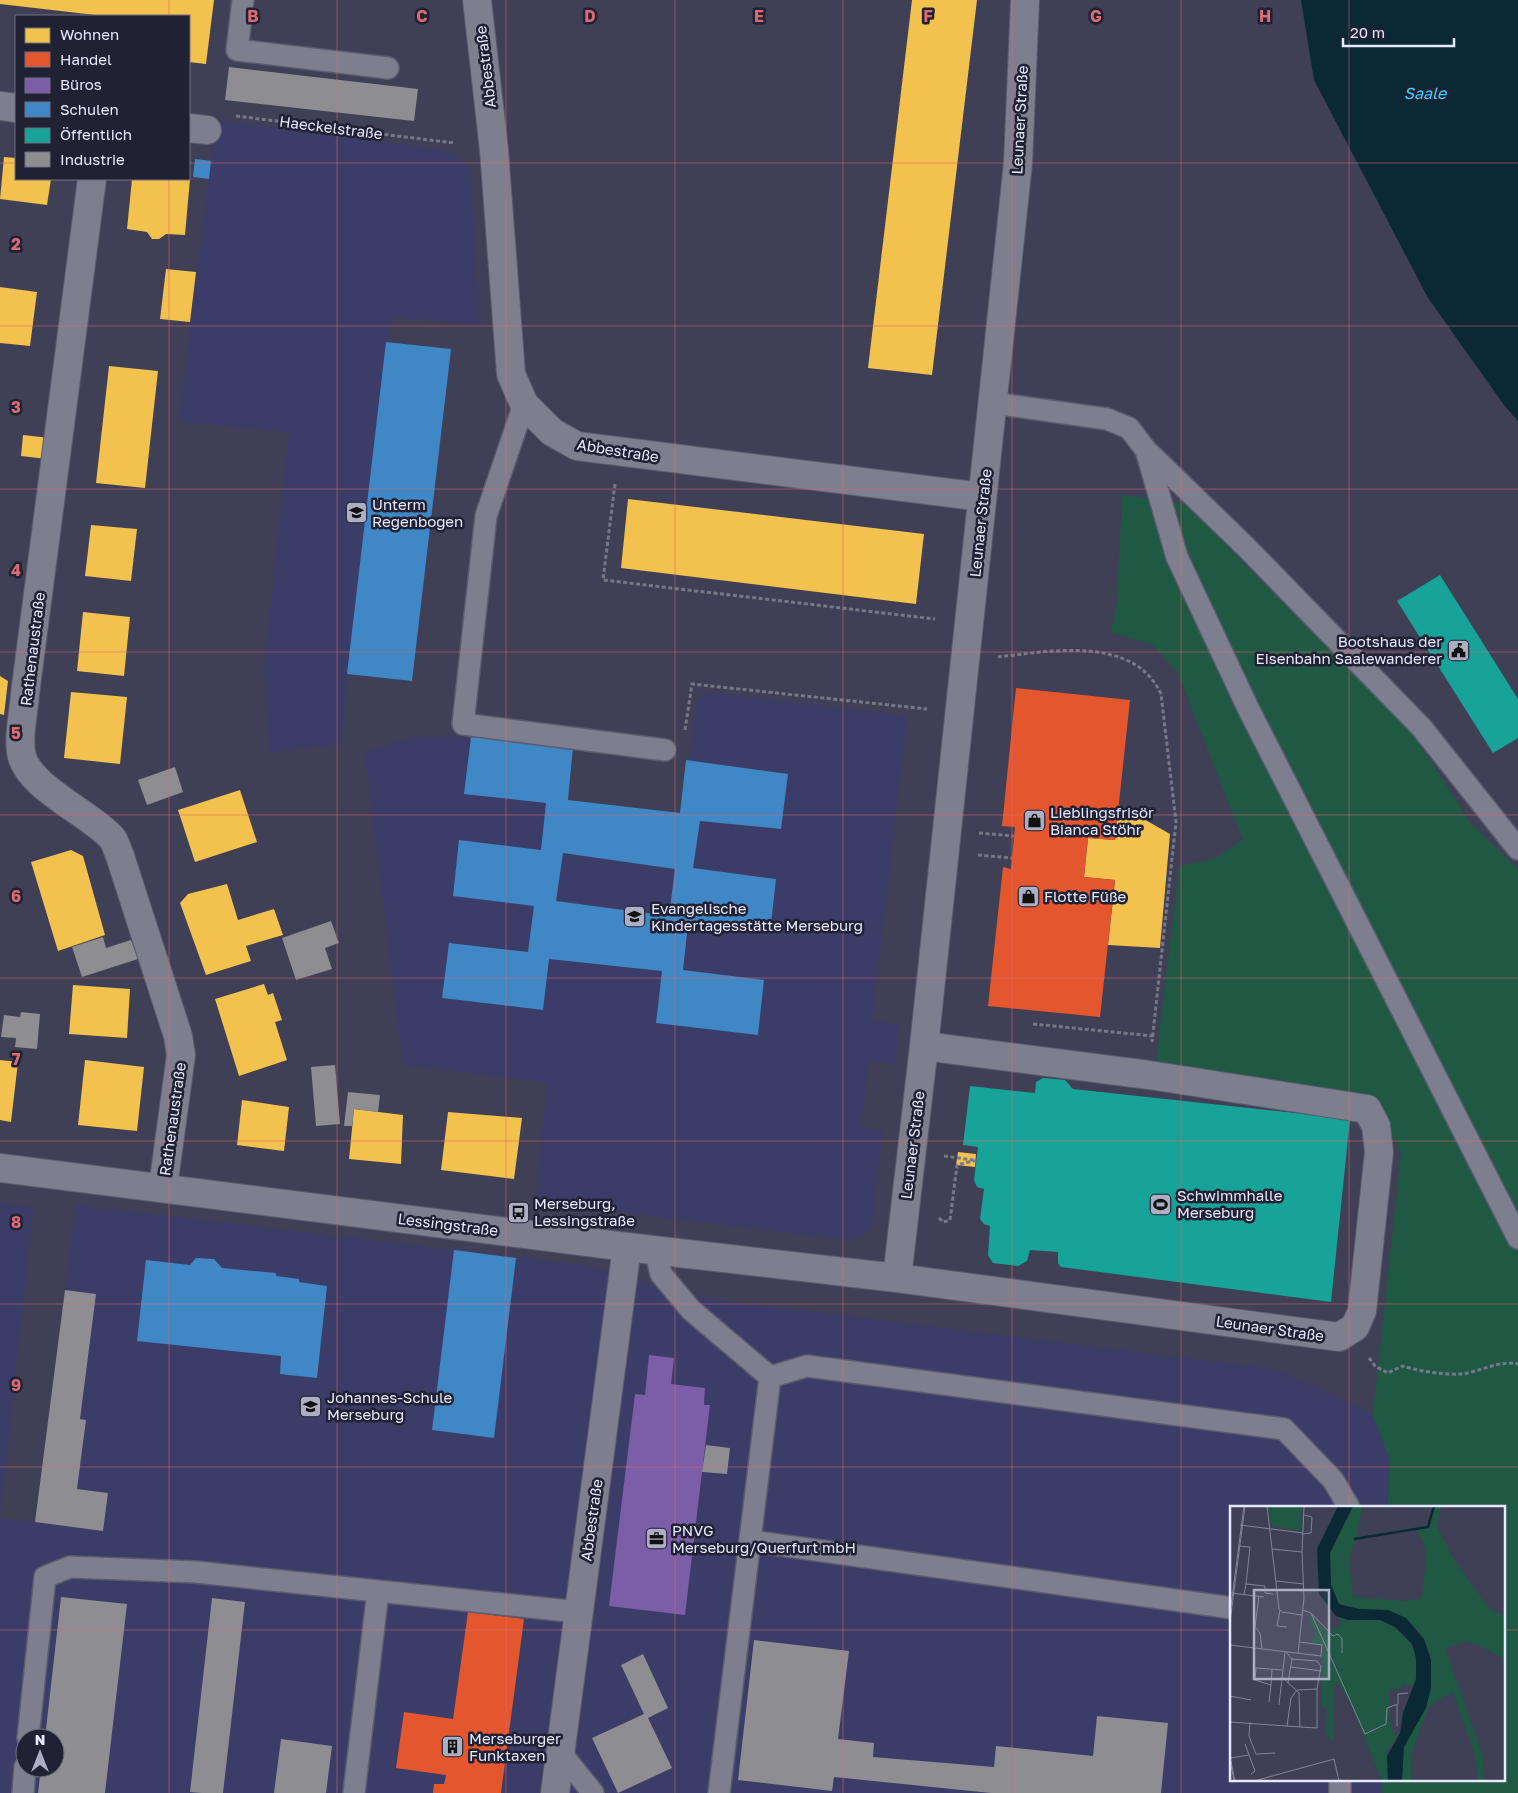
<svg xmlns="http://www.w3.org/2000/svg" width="1518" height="1793" font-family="'Golos Text',sans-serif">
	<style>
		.built { fill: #3c3c69; fill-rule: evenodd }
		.green { fill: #1f5944 }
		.water { fill: #0a2935 }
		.homes { fill: #f2c14e }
		.shops { fill: #e4572e }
		.offices { fill: #7b5ea7 }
		.schools { fill: #3f88c5; fill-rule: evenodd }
		.public { fill: #17a398 }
		.industry { fill: #8d8d92 }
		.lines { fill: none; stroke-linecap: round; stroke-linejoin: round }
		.service-casing { stroke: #5b5b6e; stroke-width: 24 }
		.minor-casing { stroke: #5b5b6e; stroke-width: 30 }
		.path { stroke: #777887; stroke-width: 3; stroke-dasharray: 4 2.5; stroke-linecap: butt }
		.service { stroke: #7d7e8e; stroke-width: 21 }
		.minor { stroke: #7d7e8e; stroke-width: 28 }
		.grid { fill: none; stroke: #dc6c73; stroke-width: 1; stroke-opacity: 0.55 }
		.labels { text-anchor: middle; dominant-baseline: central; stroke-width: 5; stroke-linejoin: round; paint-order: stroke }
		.street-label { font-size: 15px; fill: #e7e9fe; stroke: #202133 }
		.poi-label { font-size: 15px; fill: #e7e9fe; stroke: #202133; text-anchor: start }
		.water-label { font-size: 16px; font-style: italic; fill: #37d3ff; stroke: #202133 }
		.inset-river { fill: none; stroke: #0a2935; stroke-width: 2.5 }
		.inset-road { fill: none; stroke: #828399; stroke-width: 1 }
		.view { fill: #acaec3; fill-opacity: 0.15; stroke: #acaec3; stroke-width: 2.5 }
		.inset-edge { fill: none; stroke: #e7e9fe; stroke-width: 2.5 }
		.grid-label { font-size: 16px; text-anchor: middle; font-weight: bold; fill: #dc6c73; stroke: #202133; stroke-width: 5; stroke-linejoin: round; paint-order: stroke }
	</style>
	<rect width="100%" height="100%" fill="#3f3f56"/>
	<!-- built -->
	<path class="built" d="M216,120L449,151L470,166L479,325L391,317L388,342L451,349L412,681L347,674L341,744L270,752L264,669L289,432L179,422Z
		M706,692L907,716L872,1021L899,1024L895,1064L869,1061L861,1127L883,1130L872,1223L868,1231L860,1237L849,1240L828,1238L536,1202L547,1082L403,1065L365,752L409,738L444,736L573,747L568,800L680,813L686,760H689L697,700Z
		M0,1203L33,1207L0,1515Z
		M76,1205L590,1266L703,1298L1276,1369L1373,1414L1389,1458L1388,1507H1232V1779H1381V1793H0V1519L35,1522ZM25,1738H55V1768H25Z"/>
	<!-- green -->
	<path class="green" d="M1122,495L1186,504L1414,735L1470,822L1518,869V1793H1381V1779H1504V1507H1388L1389,1458L1373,1414L1401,1154L1374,1102L1156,1062L1179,866L1214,859L1243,840L1178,673L1153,645L1111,632L1117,602Z"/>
	<!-- water -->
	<path class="water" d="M1301,0H1518V421L1504,405L1428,298L1314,80Z"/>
	<!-- homes -->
	<path class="homes" d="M0,0H214L206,64L189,62V16H104L0,4Z
		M912,0H977L932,375L868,368Z
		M4,157L16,158V179H51L47,205L0,199Z
		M132,179H190L185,235L166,234L159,239H152L147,232L127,229Z
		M166,269L196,272L190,322L160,319Z
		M0,287L37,292L30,346L0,343Z
		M109,366L158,371L145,488L96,483Z
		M23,435L50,438L47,459L21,456Z
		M628,499L924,534L916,604L621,568Z
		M91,525L137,529L131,581L85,576Z
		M83,612L130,617L124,676L77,671Z
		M0,676L8,681L4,715L0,714Z
		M71,692L127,697L120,764L64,758Z
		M240,790L257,842L195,862L178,810Z
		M1119,805L1170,834L1160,948L1108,945L1115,880L1084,877L1088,838L1115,840Z
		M71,850L83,856L105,935L58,951L31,862Z
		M227,884L238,920L274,909L283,935L246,946L251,961L206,975L180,903L188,894Z
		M264,984L268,995L273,993L282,1020L275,1022L287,1060L239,1076L215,999Z
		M73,985L130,989L127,1038L69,1034Z
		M0,1060L18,1062L11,1122L0,1120Z
		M85,1060L144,1067L137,1131L78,1125Z
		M242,1100L289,1107L284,1151L237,1145Z
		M354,1109L403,1115L401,1164L349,1159Z
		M448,1112L522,1118L514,1179L441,1170Z
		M958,1152L976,1154L975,1167L956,1165Z"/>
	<!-- shops -->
	<path class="shops" d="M1016,688L1130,700L1115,840L1088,838L1084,877L1115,880L1100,1017L988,1006L1003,867L1011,869L1015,827L1002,826Z
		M468,1612L524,1619L501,1793H433L434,1784H444L446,1775L396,1768L404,1712L453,1719Z"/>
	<!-- offices -->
	<path class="offices" d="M649,1355L674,1358L671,1384L705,1388L704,1405H710L685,1615L609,1606L635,1394L645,1395Z"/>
	<!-- schools -->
	<path class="schools" d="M195,159L211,161L209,179L193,177Z
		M386,342L451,349L412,681L347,674Z
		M471,737L573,747L568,800L680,813L686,760L788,774L781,829L700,821L693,868L776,879L770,933L688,924L683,970L764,980L758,1035L656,1023L662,971L549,959L543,1010L442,998L449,943L528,952L534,906L453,896L459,840L541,850L546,803L464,794ZM563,853L675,869L669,916L556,901Z
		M454,1250L516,1258L494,1438L432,1430Z
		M196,1258L214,1259L222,1268L276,1273V1276L299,1279V1282L327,1286L317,1378L280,1374L281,1356L137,1341L146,1260L190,1265Z"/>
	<!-- public -->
	<path class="public" d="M1440,575L1518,699V738L1493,753L1397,601Z
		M1043,1078L1065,1080L1073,1089L1350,1119L1331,1302L1061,1267L1058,1263V1252L1030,1250L1027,1261L1018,1266L993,1263L988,1255L990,1226L984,1224L980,1219L984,1189L977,1187L974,1180L978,1147L963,1145L970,1086L1035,1093L1036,1082Z"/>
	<!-- industry -->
	<path class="industry" d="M229,67L418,89L414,121L225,100Z
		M175,767L183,792L147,805L138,780Z
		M331,921L339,943L325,948L332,969L296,980L282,938Z
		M103,937L106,948L131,940L138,959L82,977L72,947Z
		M21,1012L40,1014L37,1049L15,1047L16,1038L1,1037L4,1015L20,1017Z
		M335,1065L340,1124L316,1126L311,1067Z
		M348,1092L380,1095L378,1112L354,1109L352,1126H344Z
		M65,1290L96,1294L80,1419L86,1420L77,1489L108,1493L103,1531L35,1522Z
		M706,1445L730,1448L727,1474L702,1472Z
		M61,1597L127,1604L105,1793H38L41,1768H55V1738H45Z
		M212,1598L245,1602L223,1793H201L190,1792Z
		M754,1640L849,1651L838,1739L874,1743L873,1757L994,1767L996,1746L1093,1756L1097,1716L1168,1723L1161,1793H991L834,1777L832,1791L738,1780Z
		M643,1654L668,1708L648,1718L672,1768L618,1793L592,1738L644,1714L621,1665Z
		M281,1739L332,1746L326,1793H274Z"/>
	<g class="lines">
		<defs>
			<path id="service" d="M243,0L237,50L388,68
				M993,403L1107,419L1129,428L1146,450L1177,557L1248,708L1518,1238
				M524,404L486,516L463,724L665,750
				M1146,450L1246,547L1422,728L1518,849
				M655,1250L661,1274L691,1310L770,1377L807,1366L1284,1429L1333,1480L1349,1507
				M751,1541L1232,1608
				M28,1738L45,1577L70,1567L196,1572L578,1612
				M560,1752L593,1793
				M23,1793L25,1767
				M354,1793L378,1591
				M719,1793L770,1377
				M1340,1793V1779"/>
			<path id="minor" d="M477,0L494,150L511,374L524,404L552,432L577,446L982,497
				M0,106L16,108
				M189,128L207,130
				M92,179L25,694C24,712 18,734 21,752C26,787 89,812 112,838C116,843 117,850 120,856L178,1036L181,1055L163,1187
				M0,1168L627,1247L897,1278L1339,1337L1355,1327L1362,1311L1379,1152L1376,1126L1367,1109L1149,1075L924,1046
				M897,1278L924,1046L1018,163L1025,0
				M555,1793L627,1247"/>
		</defs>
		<!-- service casing -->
		<use href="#service" class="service-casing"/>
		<!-- minor casing -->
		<use href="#minor" class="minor-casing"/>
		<!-- path -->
		<path class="path" d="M236,116L454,143
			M615,484L603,580L935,619
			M998,657C1050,651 1134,635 1161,694L1176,822L1152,1042
			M685,730L692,684L927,709
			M979,833L1014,836
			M978,855L1012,858
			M1033,1024L1153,1036
			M944,1156L973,1160
			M939,1218L943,1222L950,1220L957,1165L977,1160
			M1369,1358L1375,1366L1388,1373L1402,1366C1420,1371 1442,1375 1461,1374C1480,1372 1498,1360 1518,1364"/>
		<!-- service -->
		<use href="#service" class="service"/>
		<!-- minor -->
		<use href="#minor" class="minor"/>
	</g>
	<!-- grid -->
	<path class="grid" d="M169,0V16M337,0V1793M506,0V1793M675,0V1793M843,0V1793M1012,0V1793M1181,0V1793M1349,0V1507M0,163H16M189,163H1518M169,179V1793M0,326H1518M0,489H1518M0,652H1518M0,815H1518M0,978H1518M0,1141H1518M0,1304H1518M0,1467H1518M0,1630H1232M1504,1630H1518M1349,1779V1793"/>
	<!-- icons -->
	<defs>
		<symbol id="school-square" viewBox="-11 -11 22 22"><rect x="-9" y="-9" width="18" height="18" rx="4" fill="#acaec3" stroke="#202133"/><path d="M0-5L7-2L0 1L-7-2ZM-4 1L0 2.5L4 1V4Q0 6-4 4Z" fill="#111"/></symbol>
		<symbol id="civic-square" viewBox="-11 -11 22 22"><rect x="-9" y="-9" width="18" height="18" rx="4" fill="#acaec3" stroke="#202133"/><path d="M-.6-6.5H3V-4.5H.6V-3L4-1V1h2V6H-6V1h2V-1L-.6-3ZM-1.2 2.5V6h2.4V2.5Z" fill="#111"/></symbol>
		<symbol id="shop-square" viewBox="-11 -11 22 22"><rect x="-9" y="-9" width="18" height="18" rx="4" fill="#acaec3" stroke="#202133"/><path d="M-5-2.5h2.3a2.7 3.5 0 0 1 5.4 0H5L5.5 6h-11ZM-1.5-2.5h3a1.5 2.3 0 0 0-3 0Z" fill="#111"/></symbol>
		<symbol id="stadium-square" viewBox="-11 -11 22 22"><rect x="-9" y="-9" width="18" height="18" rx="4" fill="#acaec3" stroke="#202133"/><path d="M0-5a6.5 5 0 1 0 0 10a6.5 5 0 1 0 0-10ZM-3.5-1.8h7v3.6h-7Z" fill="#111"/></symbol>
		<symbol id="bus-square" viewBox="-11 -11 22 22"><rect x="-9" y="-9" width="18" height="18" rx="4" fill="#acaec3" stroke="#202133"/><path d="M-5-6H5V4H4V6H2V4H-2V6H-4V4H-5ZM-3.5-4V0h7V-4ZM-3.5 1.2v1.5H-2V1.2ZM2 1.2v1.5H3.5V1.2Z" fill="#111"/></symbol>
		<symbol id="office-square" viewBox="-11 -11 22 22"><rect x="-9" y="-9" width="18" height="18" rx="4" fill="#acaec3" stroke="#202133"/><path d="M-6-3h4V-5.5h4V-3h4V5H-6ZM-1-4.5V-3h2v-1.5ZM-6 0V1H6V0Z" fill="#111"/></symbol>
		<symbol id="building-square" viewBox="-11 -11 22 22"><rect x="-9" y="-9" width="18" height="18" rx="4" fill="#acaec3" stroke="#202133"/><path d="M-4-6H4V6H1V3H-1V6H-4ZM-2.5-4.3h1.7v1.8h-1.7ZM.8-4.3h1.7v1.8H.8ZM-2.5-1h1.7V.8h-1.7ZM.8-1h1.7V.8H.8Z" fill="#111"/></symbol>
	</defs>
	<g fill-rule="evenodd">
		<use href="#school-square" x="344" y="500" width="25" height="25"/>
		<use href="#civic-square" x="1446" y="638" width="25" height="25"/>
		<use href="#shop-square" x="1022" y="808" width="25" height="25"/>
		<use href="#shop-square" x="1016" y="884" width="25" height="25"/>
		<use href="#school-square" x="622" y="904" width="25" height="25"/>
		<use href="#stadium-square" x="1148" y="1192" width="25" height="25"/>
		<use href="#bus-square" x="506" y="1200" width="25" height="25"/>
		<use href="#school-square" x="298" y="1394" width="25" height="25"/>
		<use href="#office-square" x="644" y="1526" width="25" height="25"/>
		<use href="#building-square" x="440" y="1734" width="25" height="25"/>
	</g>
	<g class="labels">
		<!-- street labels -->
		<g class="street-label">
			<text transform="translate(485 67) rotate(-97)">Abbestraße</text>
			<text transform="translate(1019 120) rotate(-87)">Leunaer Straße</text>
			<text transform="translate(331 127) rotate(7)">Haeckelstraße</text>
			<text transform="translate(618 450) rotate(9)">Abbestraße</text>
			<text transform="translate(980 523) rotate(-84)">Leunaer Straße</text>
			<text transform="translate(32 649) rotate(-83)">Rathenaustraße</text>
			<text transform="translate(172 1119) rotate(-82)">Rathenaustraße</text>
			<text transform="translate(912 1145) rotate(-83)">Leunaer Straße</text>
			<text transform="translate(448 1224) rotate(7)">Lessingstraße</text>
			<text transform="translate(1270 1328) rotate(8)">Leunaer Straße</text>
			<text transform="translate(591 1520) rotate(-82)">Abbestraße</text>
		</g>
		<!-- poi labels -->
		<g class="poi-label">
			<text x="372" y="504">Unterm<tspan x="372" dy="17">Regenbogen</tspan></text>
			<text x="1442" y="641" text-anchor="end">Bootshaus der<tspan x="1442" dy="17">Eisenbahn Saalewanderer</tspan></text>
			<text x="1050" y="812">Lieblingsfrisör<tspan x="1050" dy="17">Bianca Stöhr</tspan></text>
			<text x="1044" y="896">Flotte Füße</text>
			<text x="651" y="908">Evangelische<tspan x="651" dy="17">Kindertagesstätte Merseburg</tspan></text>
			<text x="1177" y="1195">Schwimmhalle<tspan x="1177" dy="17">Merseburg</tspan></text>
			<text x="534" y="1203">Merseburg,<tspan x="534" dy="17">Lessingstraße</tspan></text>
			<text x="327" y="1397">Johannes-Schule<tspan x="327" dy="17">Merseburg</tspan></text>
			<text x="672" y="1530">PNVG<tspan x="672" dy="17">Merseburg/Querfurt mbH</tspan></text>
			<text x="469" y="1738">Merseburger<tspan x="469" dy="17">Funktaxen</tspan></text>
		</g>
		<!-- water labels -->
		<g class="water-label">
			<text x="1425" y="93">Saale</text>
		</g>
	</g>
	<!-- overview -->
	<g transform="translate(1230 1506)">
		<rect width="275" height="275" fill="#3f3f56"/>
		<path d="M38,0H72L71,24L41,20ZM123,0H132L127,31L198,20L203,0H211L207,21L226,57L260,103L275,110V153L246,138L235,136L215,142L253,251L254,275H248L245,249L223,186L199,199L182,246L181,275H172L174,241L195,202L201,182V154L194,133L176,112L158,104L129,103L109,98L101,79L100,47ZM186,24L194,36L196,51L192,92L174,95L123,91L119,53L125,34ZM79,109L102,130V125L112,117L108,111L155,115L172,127L184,143L187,161L184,179L172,178L171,183L159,184L161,222L164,229L170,227L157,245L158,275H152L120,196L107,175L104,182V237L96,228L97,202L91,201L93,141L81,137L85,126L79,116Z" fill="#1f5944" fill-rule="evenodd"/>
		<path d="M108,0H123L100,47L101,79L109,98L129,103L158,104L176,112L194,133L201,154V182L196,202L174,241L172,275H158L157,250L170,227L173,207L186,173V152L182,138L165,121L150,114H118L106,110L89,88L87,43Z" fill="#0a2935"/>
		<path class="inset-river" d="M124,33L198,21L204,0"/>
		<path class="inset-road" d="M37,0L49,103L52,106L72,109M10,19L73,27M73,28L81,27L82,11L74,9M8,40L20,41L16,78M42,43L72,46M46,75L74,78M1,87L34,91M14,88L16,78L35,80V87L43,88M29,90L25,121L30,127L32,143M50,104L47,120L57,121M73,104L81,107L135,228L156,218L157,202L168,198V188L178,187M0,107L14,0M82,108L103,130L108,128L112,133V147M0,116L15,0M0,139L91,150L92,139L70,136M56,146L62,153L87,155L91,160L87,183L67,184L61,192L57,220M68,148L74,92L72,46L74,0M61,161L91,165M58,177L62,153M41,179L42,163M0,190L21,194M39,196L41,179L25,174L26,162L52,164M49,199L55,146M0,216L70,221L69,187L52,171M20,216L19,230L26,248L45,247M167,220V199M70,221L87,222V183M19,249L25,265L21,268M0,250L5,275M0,252L19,249L15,238M0,254L4,275M24,275L104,253L109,275"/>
		<path class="view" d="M24,84H99V173H24Z"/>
		<rect width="275" height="275" class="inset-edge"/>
	</g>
	<g class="grid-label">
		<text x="253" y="22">B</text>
		<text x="422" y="22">C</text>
		<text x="590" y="22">D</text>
		<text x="759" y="22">E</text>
		<text x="928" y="22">F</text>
		<text x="1096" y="22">G</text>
		<text x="1265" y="22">H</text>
		<text x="16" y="250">2</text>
		<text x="16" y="413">3</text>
		<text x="16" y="576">4</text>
		<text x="16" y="739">5</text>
		<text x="16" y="902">6</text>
		<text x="16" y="1065">7</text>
		<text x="16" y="1228">8</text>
		<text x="16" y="1391">9</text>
	</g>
	<!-- legend -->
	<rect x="15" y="15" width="175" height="165" fill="#202133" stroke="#707184"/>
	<rect x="25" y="28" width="25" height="15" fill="#f2c14e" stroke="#707184"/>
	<text x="60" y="40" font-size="15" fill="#e7e9fe">Wohnen</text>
	<rect x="25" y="52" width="25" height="15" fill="#e4572e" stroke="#707184"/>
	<text x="60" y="65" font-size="15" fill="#e7e9fe">Handel</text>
	<rect x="25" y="78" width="25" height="15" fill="#7b5ea7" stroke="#707184"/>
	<text x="60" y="90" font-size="15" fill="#e7e9fe">Büros</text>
	<rect x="25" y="102" width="25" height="15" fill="#3f88c5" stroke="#707184"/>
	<text x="60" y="115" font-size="15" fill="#e7e9fe">Schulen</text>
	<rect x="25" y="128" width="25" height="15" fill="#17a398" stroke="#707184"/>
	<text x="60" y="140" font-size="15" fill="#e7e9fe">Öffentlich</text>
	<rect x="25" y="152" width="25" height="15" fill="#8d8d92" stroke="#707184"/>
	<text x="60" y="165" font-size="15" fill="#e7e9fe">Industrie</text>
	<!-- north arrow -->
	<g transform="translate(40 1753)"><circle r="24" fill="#202133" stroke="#707184"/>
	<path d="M0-4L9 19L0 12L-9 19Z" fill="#acaec3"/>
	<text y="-8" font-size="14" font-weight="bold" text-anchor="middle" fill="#e7e9fe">N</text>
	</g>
	<!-- scale -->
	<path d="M1343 38v8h111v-8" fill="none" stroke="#e7e9fe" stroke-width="2.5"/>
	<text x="1350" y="38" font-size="15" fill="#e7e9fe" stroke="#202133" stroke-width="4" paint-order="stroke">20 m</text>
</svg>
